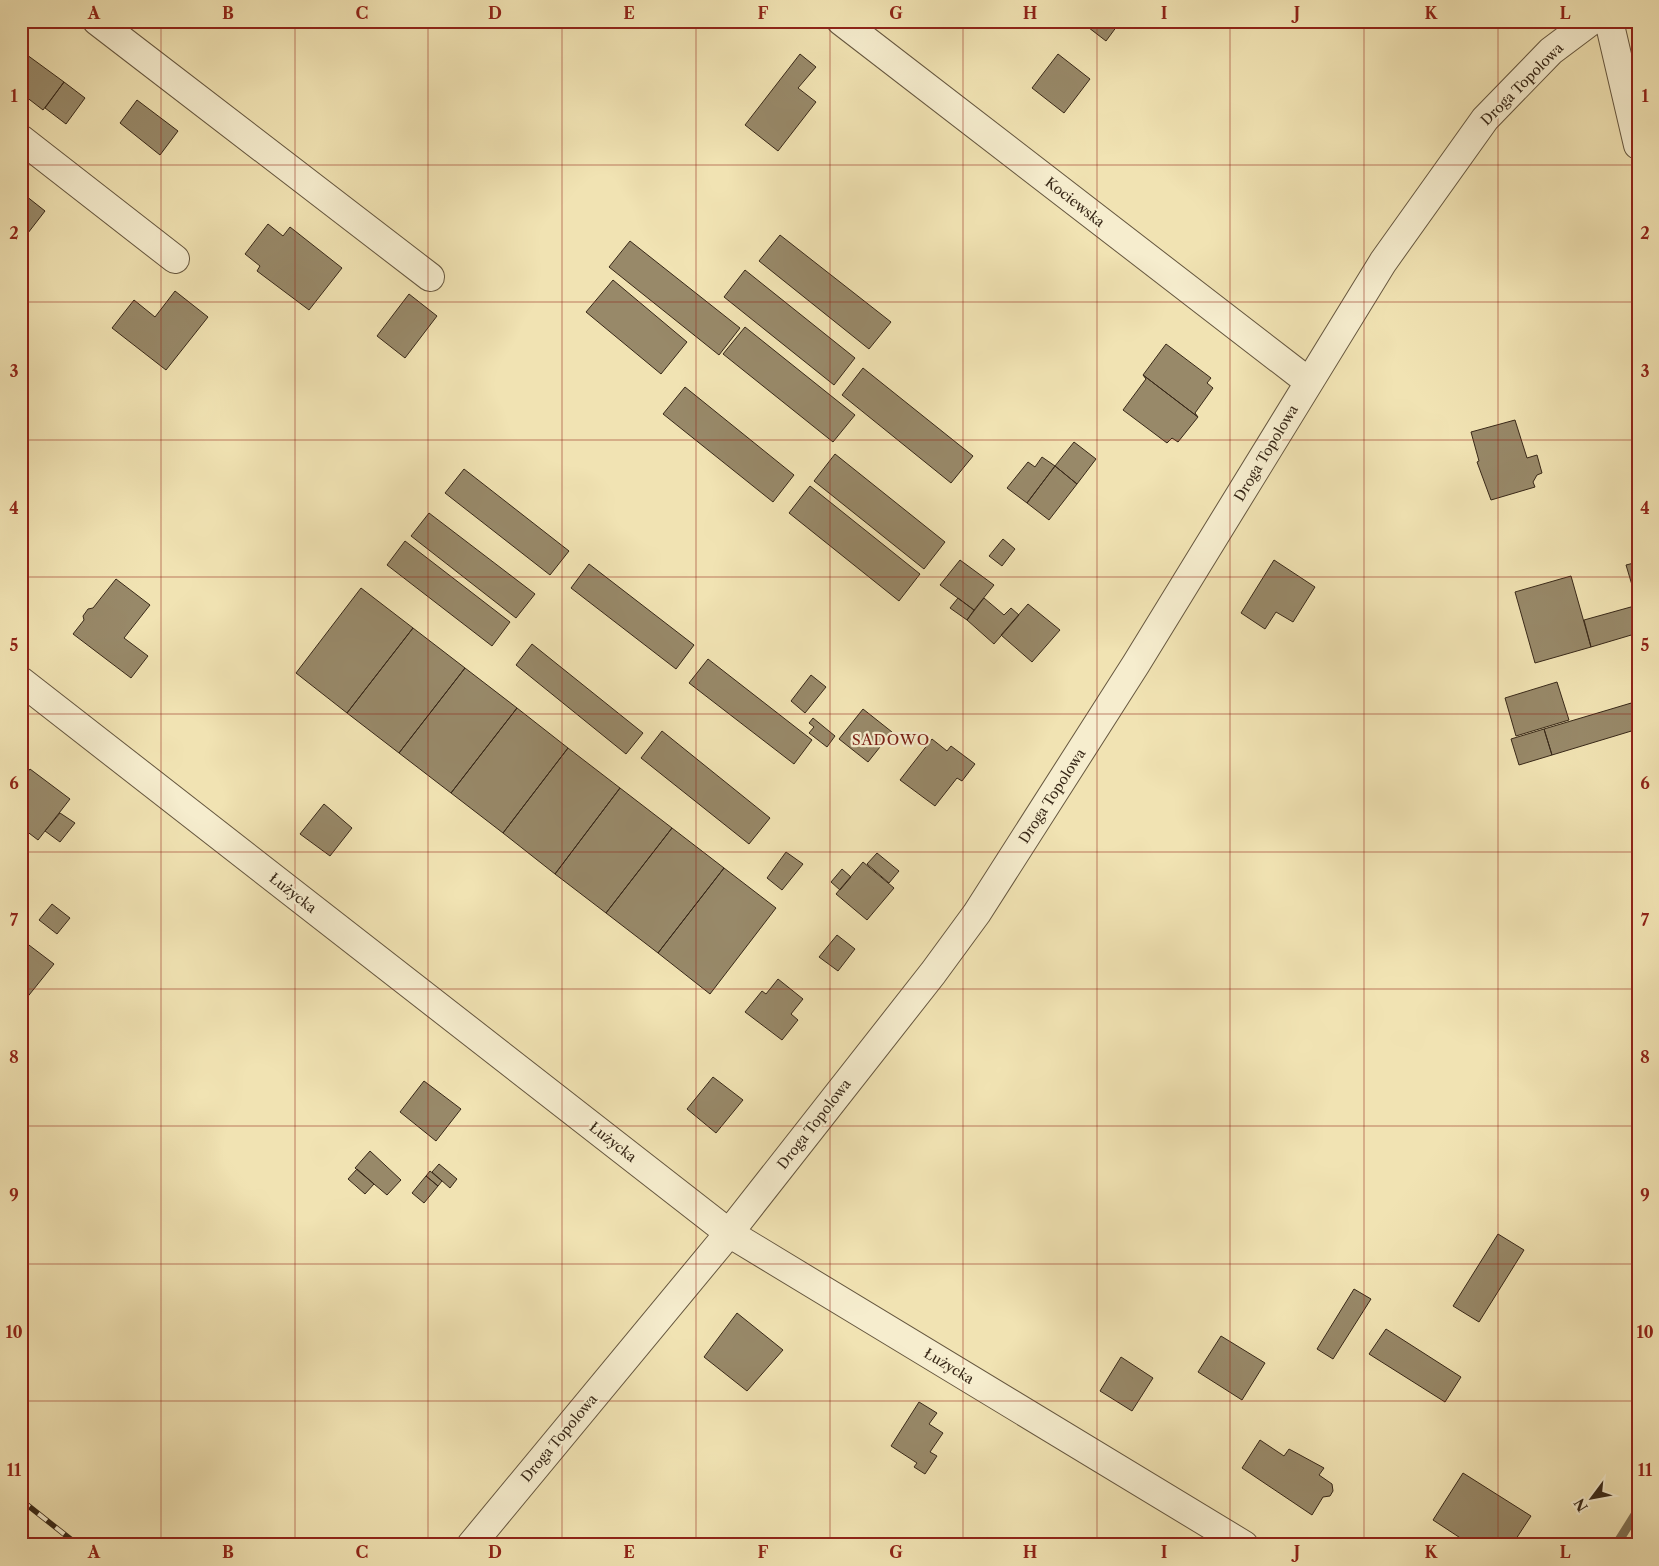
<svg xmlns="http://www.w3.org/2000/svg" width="1659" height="1566" font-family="'Libre Caslon Text',serif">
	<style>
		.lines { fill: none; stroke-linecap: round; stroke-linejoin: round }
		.stream { stroke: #817255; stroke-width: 9 }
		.building { fill: #988969; stroke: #382818 }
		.minor-casing { stroke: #66573f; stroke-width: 30 }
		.minor { stroke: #f6edce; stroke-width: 28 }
		.rail-casing { stroke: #382818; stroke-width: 5.5 }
		.rail { stroke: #f6edce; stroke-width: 4; stroke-dasharray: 11; stroke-linecap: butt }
		.grid { fill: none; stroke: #8f2418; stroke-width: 1; stroke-opacity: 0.55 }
		.labels { text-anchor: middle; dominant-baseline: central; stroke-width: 4.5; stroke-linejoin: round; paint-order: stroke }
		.street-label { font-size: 14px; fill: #382818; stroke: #f6edce }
		.neighbourhood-label { font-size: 15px; letter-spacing: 1px; fill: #7a1f14; stroke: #f6edce }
		.neatline { fill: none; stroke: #8f2418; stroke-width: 2 }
		.grid-label { font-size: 16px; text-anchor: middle; font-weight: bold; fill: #8f2418 }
	</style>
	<rect width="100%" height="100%" fill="#f1e3b3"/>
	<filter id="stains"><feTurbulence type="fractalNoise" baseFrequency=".004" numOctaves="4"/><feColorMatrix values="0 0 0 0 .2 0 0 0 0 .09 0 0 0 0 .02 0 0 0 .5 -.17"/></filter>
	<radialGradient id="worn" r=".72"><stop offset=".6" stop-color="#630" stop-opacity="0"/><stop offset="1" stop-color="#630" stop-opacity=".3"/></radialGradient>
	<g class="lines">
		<!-- stream -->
		<path class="stream" d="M1616,1545L1638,1510"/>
	</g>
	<!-- building -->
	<path class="building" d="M1080,21H1119L1120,22L1106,41Z
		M23,52L64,82L43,110L21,93Z
		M800,54L816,67L798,88L816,102L778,151L745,125Z
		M1058,54L1090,79L1064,113L1032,88Z
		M64,82L85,98L66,124L45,108Z
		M137,100L178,131L160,155L120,123Z
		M21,192L45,211L21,242Z
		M268,224L283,236L290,227L342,268L309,310L257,271L260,266L245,254Z
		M780,235L891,322L869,349L759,261Z
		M630,241L740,328L719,355L609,267Z
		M745,270L855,358L834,385L724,297Z
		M613,280L687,342L661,374L586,312Z
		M175,291L208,317L166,370L112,328L134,300L155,317Z
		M409,294L437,316L405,358L377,336Z
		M745,327L855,415L833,442L723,354Z
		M1166,344L1211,378L1207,383L1213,388L1195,413L1198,417L1143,375Z
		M863,368L973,456L951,483L842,395Z
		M1143,375L1198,417L1178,442L1172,438L1167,443L1123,410L1146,379Z
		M685,387L794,475L773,502L663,414Z
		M1515,420L1527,458L1537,455L1542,473L1537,475L1533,482L1535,487L1491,500L1477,462L1479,461L1471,432Z
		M1074,442L1096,459L1077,484L1055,466Z
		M835,454L945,542L924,569L814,481Z
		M1042,457L1055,466L1027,503L1007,488L1028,462L1035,467Z
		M1055,466L1077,484L1049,520L1027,503Z
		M464,469L569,551L550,575L445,493Z
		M810,486L920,574L899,601L789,513Z
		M429,513L535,594L516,618L411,536Z
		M1003,539L1015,549L1002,566L989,556Z
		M405,541L510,622L492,646L387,565Z
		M960,560L994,585L974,610L940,585Z
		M1274,560L1315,587L1293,622L1276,612L1265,629L1241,613Z
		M1638,562V605L1626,565Z
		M589,564L694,645L676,669L571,588Z
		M1571,576L1591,647L1535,663L1515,592Z
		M116,579L150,605L124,638L148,656L131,678L73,634L84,620L83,616L88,609L93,608Z
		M361,588L413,628L347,713L296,673Z
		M958,598L974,610L967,620L950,608Z
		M984,598L1004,615L1011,608L1019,615L994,644L967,620Z
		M1028,604L1060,630L1032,662L1001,635Z
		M1638,605V613L1633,615L1638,633L1591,647L1584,620Z
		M413,628L465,668L399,753L347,713Z
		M532,644L643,733L626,754L516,665Z
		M708,659L812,740L794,764L689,683Z
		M465,668L517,708L451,793L399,753Z
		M811,675L826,687L805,713L791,701Z
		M1557,682L1569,720L1516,736L1505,698Z
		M1638,701V729L1552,755L1544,729Z
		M517,708L568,748L503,833L451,793Z
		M863,709L892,732L868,762L839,739Z
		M813,718L835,736L827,747L809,733L814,727L809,723Z
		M1544,729L1552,755L1519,765L1511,739Z
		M662,731L770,818L749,844L641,758Z
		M932,739L947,751L951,746L975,764L962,781L957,778L935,806L900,780Z
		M568,748L620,788L555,874L503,833Z
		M30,769L70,799L38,840L21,827V780Z
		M620,788L672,828L606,913L555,874Z
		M324,804L352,828L330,856L300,834Z
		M60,813L75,823L60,842L45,831Z
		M672,828L724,868L658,953L606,913Z
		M786,852L803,864L782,890L767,878Z
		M877,853L899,871L889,883L867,864Z
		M863,862L894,888L867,920L836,894Z
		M724,868L776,908L710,994L658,953Z
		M842,869L851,877L840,890L831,882Z
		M52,904L70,918L57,934L39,920Z
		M837,935L855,949L838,971L819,957Z
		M21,939L54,964L21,1005Z
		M778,979L803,999L791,1014L798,1020L782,1040L745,1012L762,991L766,994Z
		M713,1077L743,1100L716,1133L687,1109Z
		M424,1081L461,1109L436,1141L400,1112Z
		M370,1151L401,1180L387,1195L355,1168Z
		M439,1164L457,1179L450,1188L432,1172Z
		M357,1169L374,1184L365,1194L348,1179Z
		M430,1171L442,1181L438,1186L426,1176Z
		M426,1176L438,1186L424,1203L412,1193Z
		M1498,1234L1524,1250L1479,1322L1453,1306Z
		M1354,1289L1371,1299L1333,1359L1317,1349Z
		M737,1313L783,1350L747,1391L704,1357Z
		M1386,1329L1461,1377L1445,1402L1369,1354Z
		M1221,1336L1265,1363L1242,1400L1198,1372Z
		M1121,1357L1153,1378L1132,1411L1100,1391Z
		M919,1402L937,1413L929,1424L943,1433L930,1452L937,1456L925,1474L914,1467L917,1463L891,1446Z
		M1260,1440L1284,1456L1289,1449L1324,1468L1319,1475L1332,1484L1333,1491L1330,1496L1323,1497L1312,1515L1242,1468Z
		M1463,1473L1531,1516L1512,1545H1471L1433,1520Z"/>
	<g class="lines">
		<defs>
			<path id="minor" d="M97,21L430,277
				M841,21L1309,382
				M1609,21L1638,145
				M21,139L175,259
				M21,681L729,1233L1244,1545
				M471,1545L729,1233L933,973L977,913L1136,664L1383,262L1485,119L1551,51L1591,21"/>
		</defs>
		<!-- minor casing -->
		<use href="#minor" class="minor-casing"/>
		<!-- minor -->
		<use href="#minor" class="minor"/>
		<defs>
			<path id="rail" d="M21,1500L78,1545"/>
		</defs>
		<!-- rail casing -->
		<use href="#rail" class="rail-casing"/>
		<!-- rail -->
		<use href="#rail" class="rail"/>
	</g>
	<!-- grid -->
	<path class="grid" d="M161,21V1545M295,21V1545M428,21V1545M562,21V1545M696,21V1545M830,21V1545M963,21V1545M1097,21V1545M1230,21V1545M1364,21V1545M1498,21V1545M21,165H1638M21,302H1638M21,440H1638M21,577H1638M21,714H1638M21,852H1638M21,989H1638M21,1126H1638M21,1264H1638M21,1401H1638"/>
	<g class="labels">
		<!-- street labels -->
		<g class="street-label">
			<text transform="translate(1522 84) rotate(-45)">Droga Topolowa</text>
			<text transform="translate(1075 202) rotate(38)">Kociewska</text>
			<text transform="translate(1266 453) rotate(-59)">Droga Topolowa</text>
			<text transform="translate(1052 796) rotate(-57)">Droga Topolowa</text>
			<text transform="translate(293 893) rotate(38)">Łużycka</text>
			<text transform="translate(814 1124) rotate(-52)">Droga Topolowa</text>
			<text transform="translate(613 1142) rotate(38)">Łużycka</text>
			<text transform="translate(949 1366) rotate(31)">Łużycka</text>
			<text transform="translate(559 1438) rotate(-50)">Droga Topolowa</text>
		</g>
		<!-- neighbourhood labels -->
		<g class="neighbourhood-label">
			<text x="891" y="739">SADOWO</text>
		</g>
	</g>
	<!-- margin -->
	<rect width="1659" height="1566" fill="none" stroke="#f1e3b3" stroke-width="55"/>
	<!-- north arrow -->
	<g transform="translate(1592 1498) rotate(238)" stroke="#f6edce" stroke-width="4" paint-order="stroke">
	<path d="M0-4L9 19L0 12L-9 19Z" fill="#382818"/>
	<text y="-8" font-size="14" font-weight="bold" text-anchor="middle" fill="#382818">N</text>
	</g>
	<rect x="28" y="28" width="1604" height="1510" class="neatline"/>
	<g class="grid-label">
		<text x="94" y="19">A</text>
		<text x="228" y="19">B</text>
		<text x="362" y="19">C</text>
		<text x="495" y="19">D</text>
		<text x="629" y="19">E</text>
		<text x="763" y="19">F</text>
		<text x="896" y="19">G</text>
		<text x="1030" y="19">H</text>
		<text x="1164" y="19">I</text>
		<text x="1297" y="19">J</text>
		<text x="1431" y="19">K</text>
		<text x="1565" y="19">L</text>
		<text x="14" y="102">1</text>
		<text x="1645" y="102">1</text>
		<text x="14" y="239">2</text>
		<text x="1645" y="239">2</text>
		<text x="14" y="377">3</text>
		<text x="1645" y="377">3</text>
		<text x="14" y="514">4</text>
		<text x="1645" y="514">4</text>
		<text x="14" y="651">5</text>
		<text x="1645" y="651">5</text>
		<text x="14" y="789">6</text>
		<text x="1645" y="789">6</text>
		<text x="14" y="926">7</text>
		<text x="1645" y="926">7</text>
		<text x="14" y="1063">8</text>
		<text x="1645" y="1063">8</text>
		<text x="14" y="1201">9</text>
		<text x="1645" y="1201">9</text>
		<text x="14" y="1338">10</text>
		<text x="1645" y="1338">10</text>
		<text x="14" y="1476">11</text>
		<text x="1645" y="1476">11</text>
		<text x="94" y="1558">A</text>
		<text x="228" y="1558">B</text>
		<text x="362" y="1558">C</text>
		<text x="495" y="1558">D</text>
		<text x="629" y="1558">E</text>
		<text x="763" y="1558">F</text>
		<text x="896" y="1558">G</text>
		<text x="1030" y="1558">H</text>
		<text x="1164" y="1558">I</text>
		<text x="1297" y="1558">J</text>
		<text x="1431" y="1558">K</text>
		<text x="1565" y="1558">L</text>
	</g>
	<rect width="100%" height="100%" filter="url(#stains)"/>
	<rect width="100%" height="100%" fill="url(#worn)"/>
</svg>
